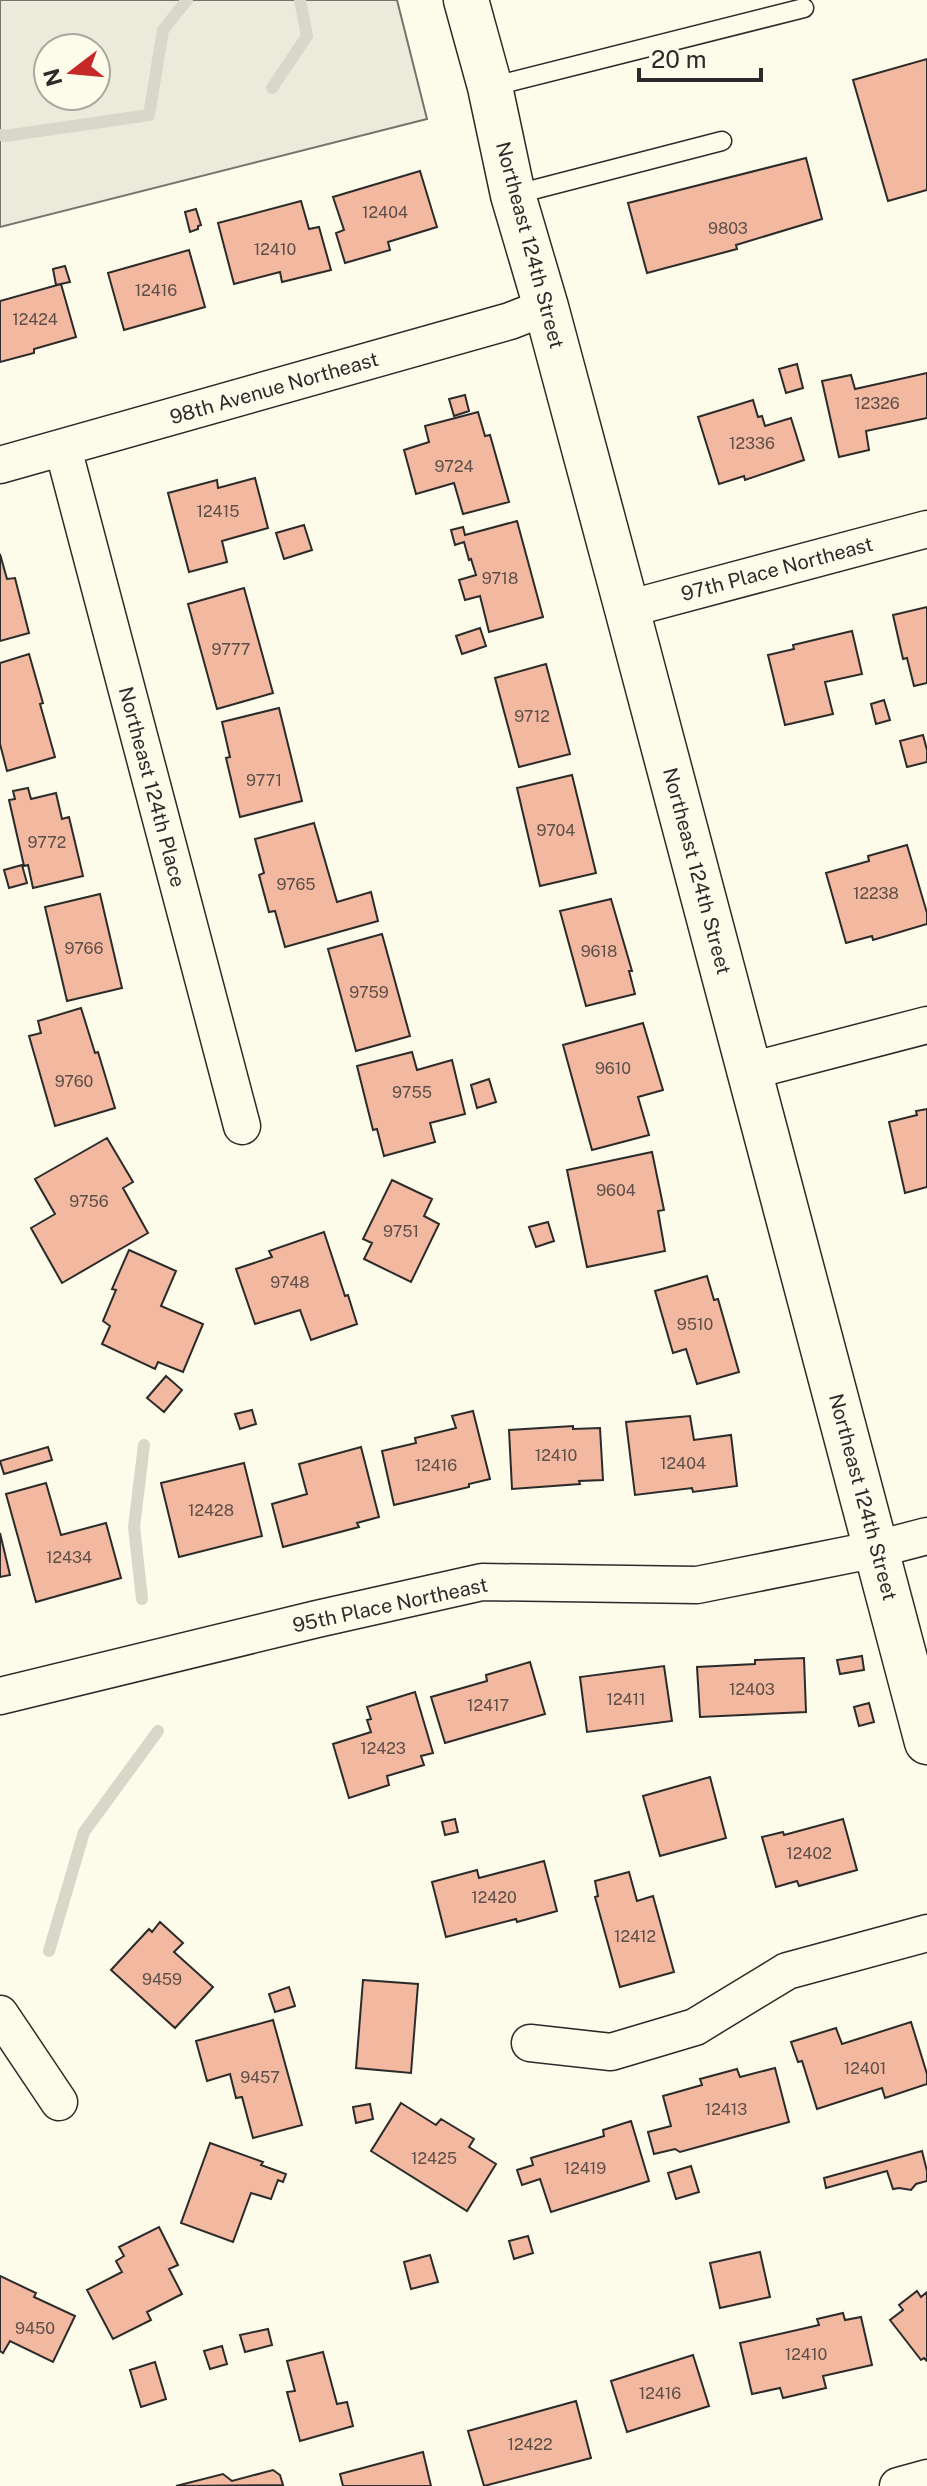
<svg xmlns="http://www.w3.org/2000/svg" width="927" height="2486" font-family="'Public Sans',sans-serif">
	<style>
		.green { fill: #ecebdb; stroke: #74746e; stroke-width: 2; fill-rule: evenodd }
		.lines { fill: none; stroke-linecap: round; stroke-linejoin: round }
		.stream { stroke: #d8d7c9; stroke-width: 12 }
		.building { fill: #f2b8a0; stroke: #2b2b2b; stroke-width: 2 }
		.service-casing { stroke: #2b2b2b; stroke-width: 21 }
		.minor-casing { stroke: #2b2b2b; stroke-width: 39 }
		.tertiary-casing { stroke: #2b2b2b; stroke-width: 47 }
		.service { stroke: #fdfbea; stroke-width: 18 }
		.minor { stroke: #fdfbea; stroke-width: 36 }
		.tertiary { stroke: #fdfbea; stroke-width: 44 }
		.labels { text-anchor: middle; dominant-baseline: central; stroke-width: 6; stroke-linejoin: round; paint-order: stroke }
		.number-label { font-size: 16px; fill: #5d4e48 }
		.street-label { font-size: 20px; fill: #2b2b2b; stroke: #fdfbea }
	</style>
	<rect width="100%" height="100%" fill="#fdfbea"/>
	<!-- green -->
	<path class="green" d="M0,0H397L427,119L0,227ZM48,48H96V96H48Z"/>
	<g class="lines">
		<!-- stream -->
		<path class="stream" d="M272,88L307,36L300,0
			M0,135L5,136L149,115L163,30L187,0
			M142,1599L134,1527L144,1445
			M49,1951L84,1832L158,1731"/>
	</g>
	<!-- building -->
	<path class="building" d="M927,59V190L888,201L853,80Z
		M806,158L822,219L736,245L737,249L647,273L628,203Z
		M420,171L437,227L388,242L390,250L345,263L336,233L344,230L333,197Z
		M301,201L309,229L319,227L331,270L282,282L280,272L234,284L218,223Z
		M196,209L201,225L198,226V229L190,232L185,212Z
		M189,250L205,307L124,330L108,273Z
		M65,266L70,282L56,285L53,269Z
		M61,284L76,337L34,349V353L0,362V301Z
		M797,364L803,388L786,393L779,369Z
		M927,373V418L866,431L869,450L839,457L822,381L851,375L855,389Z
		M465,395L469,411L454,416L449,399Z
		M753,400L758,417L762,416L765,426L791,418L804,460L745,480L744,476L719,484L698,417Z
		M478,412L485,436L490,435L509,502L463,514L454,483L416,494L404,450L429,442L425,426Z
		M255,478L268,528L222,541L227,562L189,572L168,493L217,480L218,488Z
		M517,521L543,617L489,632L480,596L465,600L459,580L476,575L471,559L469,560L464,542L455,545L451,530L463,527L465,535Z
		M304,525L312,550L284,559L276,533Z
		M0,554L7,579L15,578L29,633L0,641Z
		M244,588L273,693L217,709L188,604Z
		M927,607V683L914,686L907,658L903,659L893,615Z
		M480,628L486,646L462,654L456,636Z
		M852,631L862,674L825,682L833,714L785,725L768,655L794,649L793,645Z
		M29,654L43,703L40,704L55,757L7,771L0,744V663Z
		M546,664L570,754L519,767L495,678Z
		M884,700L890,720L876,724L871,704Z
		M279,708L302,801L240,817L226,758L230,757L222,722Z
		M923,735L927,750V762L907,767L900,741Z
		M572,775L596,873L540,886L517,788Z
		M28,788L31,799L56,793L62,819L69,817L83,876L33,888L28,865L24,866L9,800L15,799L13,791Z
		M314,823L337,902L371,892L378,921L285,947L275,911L269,912L259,875L264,873L255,839Z
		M907,845L927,913V924L873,940L872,936L846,943L826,873L869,861L868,856Z
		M22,865L27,883L9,888L4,870Z
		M100,894L122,988L67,1001L45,907Z
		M611,899L632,971H629L635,994L586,1006L560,911Z
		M382,934L410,1036L356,1051L328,949Z
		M81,1008L95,1053L98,1052L115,1108L55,1126L29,1036L41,1033L38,1021Z
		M643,1023L663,1090L638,1097L649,1135L592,1150L563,1045Z
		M412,1052L417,1070L452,1060L465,1114L430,1123L435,1142L384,1156L377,1129L373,1130L357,1066Z
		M489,1079L496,1102L477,1108L471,1085Z
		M927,1109V1187L905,1193L889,1122L917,1115L916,1111Z
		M107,1138L133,1182L123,1188L148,1233L62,1283L31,1228L55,1214L35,1179Z
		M652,1152L664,1210L658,1211L665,1251L587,1267L567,1170Z
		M392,1180L432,1199L424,1216L439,1224L411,1282L364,1259L372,1243L363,1239Z
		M548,1222L554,1241L536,1247L529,1227Z
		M324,1232L345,1296L348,1295L357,1324L311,1340L300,1310L255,1324L236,1269L272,1257L269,1251Z
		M129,1250L176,1271L161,1306L203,1324L183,1372L158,1362L155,1369L102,1344L110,1326L103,1321L116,1290L112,1289Z
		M707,1276L714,1300L718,1299L739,1372L697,1384L686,1349L673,1353L655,1291Z
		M166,1376L182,1390L164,1412L147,1398Z
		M252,1410L256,1424L240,1429L235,1414Z
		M473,1411L490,1479L469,1484V1487L394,1505L382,1451L416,1443L415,1438L456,1428L452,1416Z
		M690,1416L694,1440L731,1435L737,1486L693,1492L692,1488L635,1495L626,1422Z
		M573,1426V1429L600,1428L603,1480L579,1481L580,1484L512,1489L509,1430Z
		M48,1447L52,1460L4,1474L0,1461Z
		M361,1447L379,1517L357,1523L359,1527L283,1547L272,1504L307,1494L299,1464Z
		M244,1463L262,1536L179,1557L161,1483Z
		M46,1483L61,1535L106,1523L121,1578L36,1602L6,1494Z
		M0,1533L10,1575L0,1577Z
		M862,1656L864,1670L840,1674L837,1660Z
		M804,1658L806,1712L700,1717L697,1667L755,1664V1660Z
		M530,1662L545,1714L445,1743L431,1697L487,1681L486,1675Z
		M664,1666L672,1721L587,1732L580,1677Z
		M415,1692L433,1753L421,1756L424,1765L387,1776L389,1785L349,1798L333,1744L371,1732L367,1720L371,1719L367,1707Z
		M869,1703L874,1722L859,1726L854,1707Z
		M710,1777L726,1838L660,1856L643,1796Z
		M455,1819L458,1832L445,1835L442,1822Z
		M843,1819L857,1870L799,1886L797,1881L776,1887L762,1837L783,1832L784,1835Z
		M544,1861L557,1911L517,1922L516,1919L446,1937L432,1882L477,1870L479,1878Z
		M629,1872L637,1901L653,1896L674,1972L620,1987L595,1897L598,1896L595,1881Z
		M160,1922L183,1943L174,1952L213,1987L175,2028L111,1970L149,1929L152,1932Z
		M363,1980L418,1984L411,2073L356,2068Z
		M289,1987L295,2006L275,2012L269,1994Z
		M273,2020L302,2125L253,2138L242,2097L236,2098L230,2074L207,2081L196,2041Z
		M911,2022L927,2074V2084L885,2098L882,2088L817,2109L802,2061L798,2062L791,2042L836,2028L842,2044Z
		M775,2068L789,2122L680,2152L675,2149L654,2154L648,2132L671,2126L663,2096L702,2085L700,2079L737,2069L740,2077Z
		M401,2103L436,2125L441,2119L474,2139L469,2147L496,2164L467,2211L371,2151Z
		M370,2104L373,2119L356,2123L353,2107Z
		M631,2121L649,2181L551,2212L540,2179L522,2185L517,2170L533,2165L531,2158L604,2136L603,2130Z
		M210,2143L263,2162L261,2165L286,2174L283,2182L278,2180L271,2199L251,2193L233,2242L181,2223Z
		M922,2151L927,2171V2181L916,2184L911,2190L899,2188L893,2189L887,2171L826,2188L824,2178Z
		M691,2166L699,2192L676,2199L668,2173Z
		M159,2227L178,2265L169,2269L182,2294L147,2312L151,2320L113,2339L87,2290L122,2272L116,2261L124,2256L119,2247Z
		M528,2236L533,2253L514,2259L509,2241Z
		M760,2252L770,2297L720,2308L710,2263Z
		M430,2255L438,2282L411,2289L404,2262Z
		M0,2276L36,2293L34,2297L75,2316L53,2362L10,2341L3,2353L0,2351Z
		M917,2291L921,2297L927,2292V2361L924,2358L921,2360L890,2320L903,2310L899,2305Z
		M843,2313L845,2320L861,2317L872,2365L823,2376L826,2388L783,2398L780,2388L752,2394L740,2343L819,2325L817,2319Z
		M268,2329L272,2345L245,2352L240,2335Z
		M222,2346L227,2364L210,2369L204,2351Z
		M323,2352L337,2404L347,2402L353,2426L300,2441L287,2392L295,2391L287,2361Z
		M693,2355L709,2406L627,2432L611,2381Z
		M155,2362L166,2399L141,2407L130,2370Z
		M576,2401L591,2458L484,2486L468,2431Z
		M423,2452L431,2486H343L340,2474Z
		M273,2470L280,2475L283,2485L176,2486L223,2474L232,2481Z"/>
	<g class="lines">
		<defs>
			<path id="service" d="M490,87L804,8
				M513,195L722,141"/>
			<path id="minor" d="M63,448L242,1126
				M0,465L510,321L546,307
				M627,609L927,529
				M750,1071L927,1025
				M0,1696L317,1619L482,1582L697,1585L877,1549L927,1536
				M0,2014L59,2102
				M530,2043L611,2052L695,2027L787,1971L927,1933
				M898,2486L927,2478"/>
			<path id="tertiary" d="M466,0L490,87L513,195L546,307L627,609L927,1742"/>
		</defs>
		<!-- service casing -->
		<use href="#service" class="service-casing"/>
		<!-- minor casing -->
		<use href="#minor" class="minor-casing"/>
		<!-- tertiary casing -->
		<use href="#tertiary" class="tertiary-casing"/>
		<!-- service -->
		<use href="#service" class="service"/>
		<!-- minor -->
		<use href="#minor" class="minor"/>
		<!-- tertiary -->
		<use href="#tertiary" class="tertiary"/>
	</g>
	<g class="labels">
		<!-- number labels -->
		<g class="number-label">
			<text x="385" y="212">12404</text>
			<text x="728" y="228">9803</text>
			<text x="275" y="249">12410</text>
			<text x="156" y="290">12416</text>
			<text x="35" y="319">12424</text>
			<text x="877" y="403">12326</text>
			<text x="752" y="443">12336</text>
			<text x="454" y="466">9724</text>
			<text x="218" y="511">12415</text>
			<text x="500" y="578">9718</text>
			<text x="231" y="649">9777</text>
			<text x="532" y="716">9712</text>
			<text x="264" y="780">9771</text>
			<text x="556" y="830">9704</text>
			<text x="47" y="842">9772</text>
			<text x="296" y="884">9765</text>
			<text x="876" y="893">12238</text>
			<text x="84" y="948">9766</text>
			<text x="599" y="951">9618</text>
			<text x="369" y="992">9759</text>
			<text x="613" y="1068">9610</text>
			<text x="74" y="1081">9760</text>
			<text x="412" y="1092">9755</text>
			<text x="616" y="1190">9604</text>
			<text x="89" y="1201">9756</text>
			<text x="401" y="1231">9751</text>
			<text x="290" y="1282">9748</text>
			<text x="695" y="1324">9510</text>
			<text x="556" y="1455">12410</text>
			<text x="683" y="1463">12404</text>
			<text x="436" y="1465">12416</text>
			<text x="211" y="1510">12428</text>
			<text x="69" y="1557">12434</text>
			<text x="752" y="1689">12403</text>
			<text x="626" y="1699">12411</text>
			<text x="488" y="1705">12417</text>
			<text x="383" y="1748">12423</text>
			<text x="809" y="1853">12402</text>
			<text x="494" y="1897">12420</text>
			<text x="635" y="1936">12412</text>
			<text x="162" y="1979">9459</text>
			<text x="865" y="2068">12401</text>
			<text x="260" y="2077">9457</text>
			<text x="726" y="2109">12413</text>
			<text x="434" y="2158">12425</text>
			<text x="585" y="2168">12419</text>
			<text x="35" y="2328">9450</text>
			<text x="806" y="2354">12410</text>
			<text x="660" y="2393">12416</text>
			<text x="530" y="2444">12422</text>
		</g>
		<!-- street labels -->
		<g class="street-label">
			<text transform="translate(530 245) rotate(75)">Northeast 124th Street</text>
			<text transform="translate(274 388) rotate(-16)">98th Avenue Northeast</text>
			<text transform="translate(777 569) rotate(-15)">97th Place Northeast</text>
			<text transform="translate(152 787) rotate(75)">Northeast 124th Place</text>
			<text transform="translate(697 871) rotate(75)">Northeast 124th Street</text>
			<text transform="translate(863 1497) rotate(75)">Northeast 124th Street</text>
			<text transform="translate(390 1605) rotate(-12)">95th Place Northeast</text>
		</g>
	</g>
	<!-- north arrow -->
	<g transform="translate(72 72) rotate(254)"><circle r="38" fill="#fdfbea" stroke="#a9a89e" stroke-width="2"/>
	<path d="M0-6L14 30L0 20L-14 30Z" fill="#c62828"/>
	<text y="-12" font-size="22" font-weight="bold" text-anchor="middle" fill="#2b2b2b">N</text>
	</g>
	<!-- scale -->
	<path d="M639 68v12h122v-12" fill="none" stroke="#2b2b2b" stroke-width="4"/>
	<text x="651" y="68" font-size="24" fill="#2b2b2b" stroke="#fdfbea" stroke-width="6" paint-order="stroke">20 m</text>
</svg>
